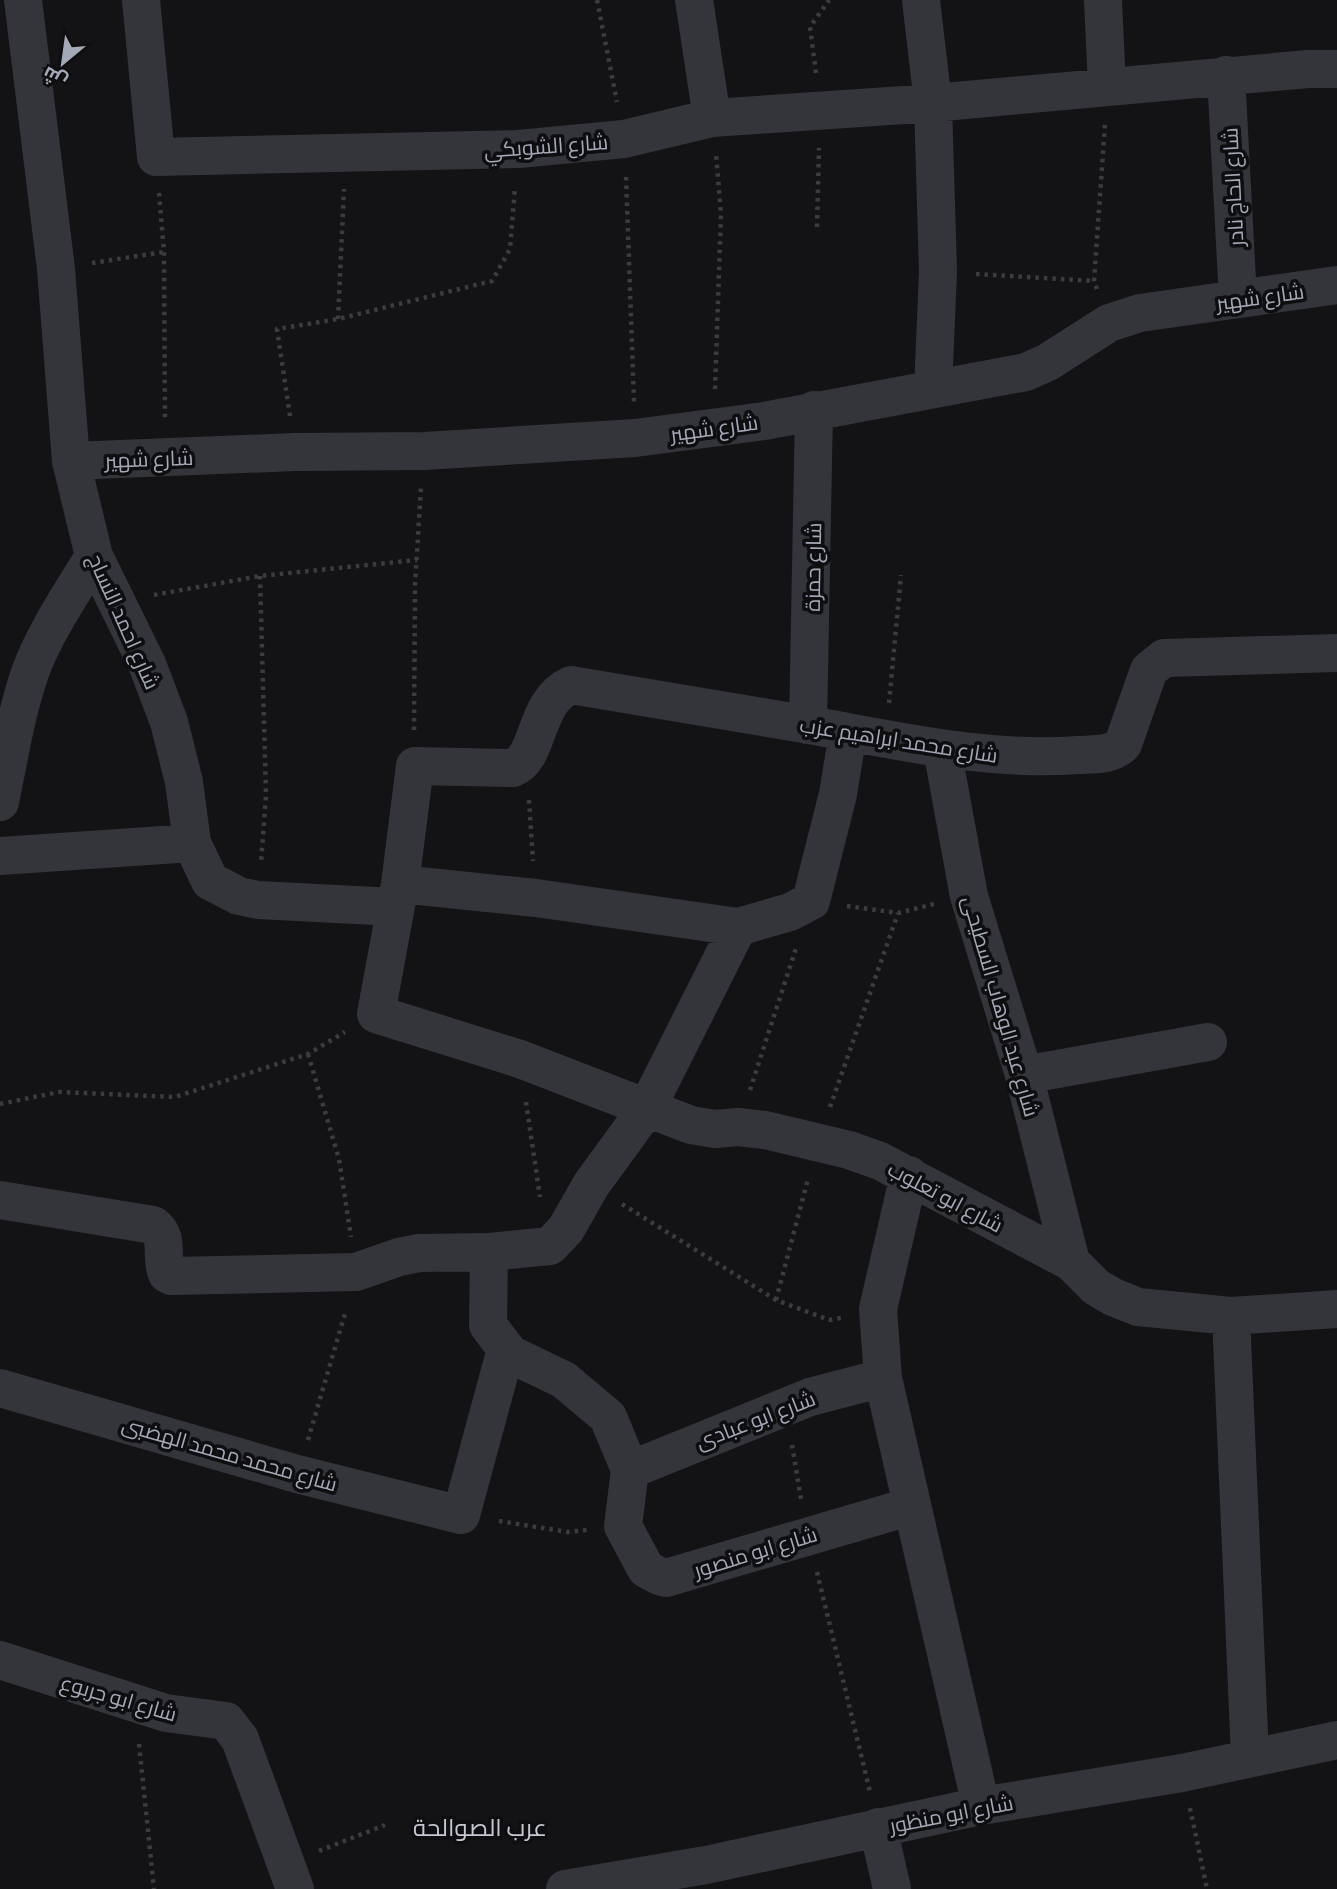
<svg xmlns="http://www.w3.org/2000/svg" width="1337" height="1889" font-family="Barlow,Cairo,sans-serif">
	<style>
		.lines { fill: none; stroke-linecap: round; stroke-linejoin: round }
		.path { stroke: #3a3c41; stroke-width: 4.5; stroke-dasharray: 3.5 5; stroke-linecap: butt }
		.minor { stroke: #34353a; stroke-width: 38 }
		.labels { text-anchor: middle; dominant-baseline: central; stroke-width: 7; stroke-linejoin: round; paint-order: stroke }
		.street-label { font-size: 21px; fill: #a4a9b7; stroke: #0e0e10 }
		.quarter-label { font-size: 24px; fill: #c5c8d2; stroke: #0e0e10 }
	</style>
	<rect width="100%" height="100%" fill="#131315"/>
	<g class="lines">
		<!-- path -->
		<path class="path" d="M597,0L617,102
			M816,73L810,27L829,0
			M626,177L634,402
			M159,193L164,252L165,422
			M817,227L819,148
			M92,263L164,252
			M976,274L1094,281
			M1097,289L1094,281L1105,124
			M338,319L344,189
			M715,389L721,214L716,154
			M290,416L277,329L338,319L492,281L510,249L515,187
			M260,576L266,796L261,862
			M154,595L260,576L417,560
			M889,703L901,575
			M414,730L415,585L421,487
			M529,800L533,861
			M847,906L898,913L934,904
			M308,1054L339,1159L351,1237
			M750,1090L796,948
			M526,1102L540,1197
			M0,1104L59,1092L175,1097L308,1054L345,1032
			M830,1107L898,913
			M622,1204L776,1300L829,1320L841,1318
			M776,1300L808,1179
			M308,1440L346,1310
			M792,1445L801,1499
			M499,1521L568,1532L587,1530
			M817,1572L870,1792
			M139,1744L154,1889
			M1190,1808L1207,1889
			M319,1851L385,1825"/>
		<!-- minor -->
		<path class="minor" d="M23,0L56,269L71,461L94,556L147,664L169,722L184,782L192,843L210,881L239,896L258,900L395,907
			M141,0L156,157L518,149L624,139L712,118L933,103L1308,69H1337
			M694,0L712,118
			M921,0L933,103L938,272L933,389
			M1103,0L1107,87
			M1226,75L1238,299
			M71,461L295,452L424,451L635,438L764,421L1026,372L1048,362L1109,323L1140,313L1337,285
			M808,725L814,410
			M942,749L969,896L1024,1075L1071,1262
			M0,802C9,759 16,712 31,670C46,630 72,593 94,556
			M0,856L192,843
			M400,884L536,898L738,927L790,912L811,901L838,794L848,733
			M1024,1075L1208,1042
			M909,1175L878,1309L883,1378L981,1806
			M0,1200L153,1225C171,1238 159,1257 167,1274L171,1276L356,1272L399,1257L419,1253L489,1252L550,1246L566,1229L591,1185L647,1108L738,927
			M1231,1316L1138,1307L1113,1297L1096,1287L1071,1262L880,1161L849,1150L765,1130L738,1127L715,1129L691,1125L520,1059L376,1014L400,884L415,766L513,768C541,756 533,702 571,685C647,698 722,710 798,723C891,739 983,762 1078,755C1094,754 1111,756 1123,744L1149,670L1164,658L1337,653
			M506,1352L564,1380L608,1417L630,1470L623,1526L646,1569L659,1576L666,1578L912,1506
			M0,1388L297,1474L461,1515L506,1349L488,1325L489,1252
			M630,1470L810,1397L883,1378
			M0,1660L166,1713L226,1721L240,1739L295,1889
			M1250,1757L1231,1316L1337,1309
			M878,1827L892,1889
			M565,1889L706,1865L981,1806L1182,1773L1337,1740"/>
	</g>
	<g class="labels">
		<!-- street labels -->
		<g class="street-label">
			<text transform="translate(546 145) rotate(-4)">شارع الشوبكي</text>
			<text transform="translate(1232 187) rotate(-93)">شارع الحاج نادر</text>
			<text transform="translate(1260 296) rotate(-8)">شارع شهير</text>
			<text transform="translate(714 427) rotate(-8)">شارع شهير</text>
			<text transform="translate(149 458) rotate(-2)">شارع شهير</text>
			<text transform="translate(812 567) rotate(-89)">شارع حمزة</text>
			<text transform="translate(125 621) rotate(66)">شارع احمد النساج</text>
			<text transform="translate(899 739) rotate(9)">شارع محمد ابراهيم عزب</text>
			<text transform="translate(1002 1006) rotate(74)">شارع عبد الوهاب السطيحى</text>
			<text transform="translate(946 1196) rotate(28)">شارع ابو تعلوب</text>
			<text transform="translate(755 1419) rotate(-21)">شارع ابو عبادى</text>
			<text transform="translate(230 1453) rotate(16)">شارع محمد محمد الهضبى</text>
			<text transform="translate(755 1551) rotate(-17)">شارع ابو منصور</text>
			<text transform="translate(119 1697) rotate(16)">شارع ابو جربوع</text>
			<text transform="translate(951 1813) rotate(-11)">شارع ابو منظور</text>
		</g>
		<!-- quarter labels -->
		<g class="quarter-label">
			<text x="480" y="1826">عرب الصوالحة</text>
		</g>
	</g>
	<!-- north arrow -->
	<g transform="translate(63 63) rotate(209)" stroke="#0e0e10" stroke-width="5" paint-order="stroke">
	<path d="M0-5L12 26L0 18L-12 26Z" fill="#a4a9b7"/>
	<text y="-10" font-size="19" font-weight="bold" text-anchor="middle" fill="#a4a9b7">ش</text>
	</g>
</svg>
